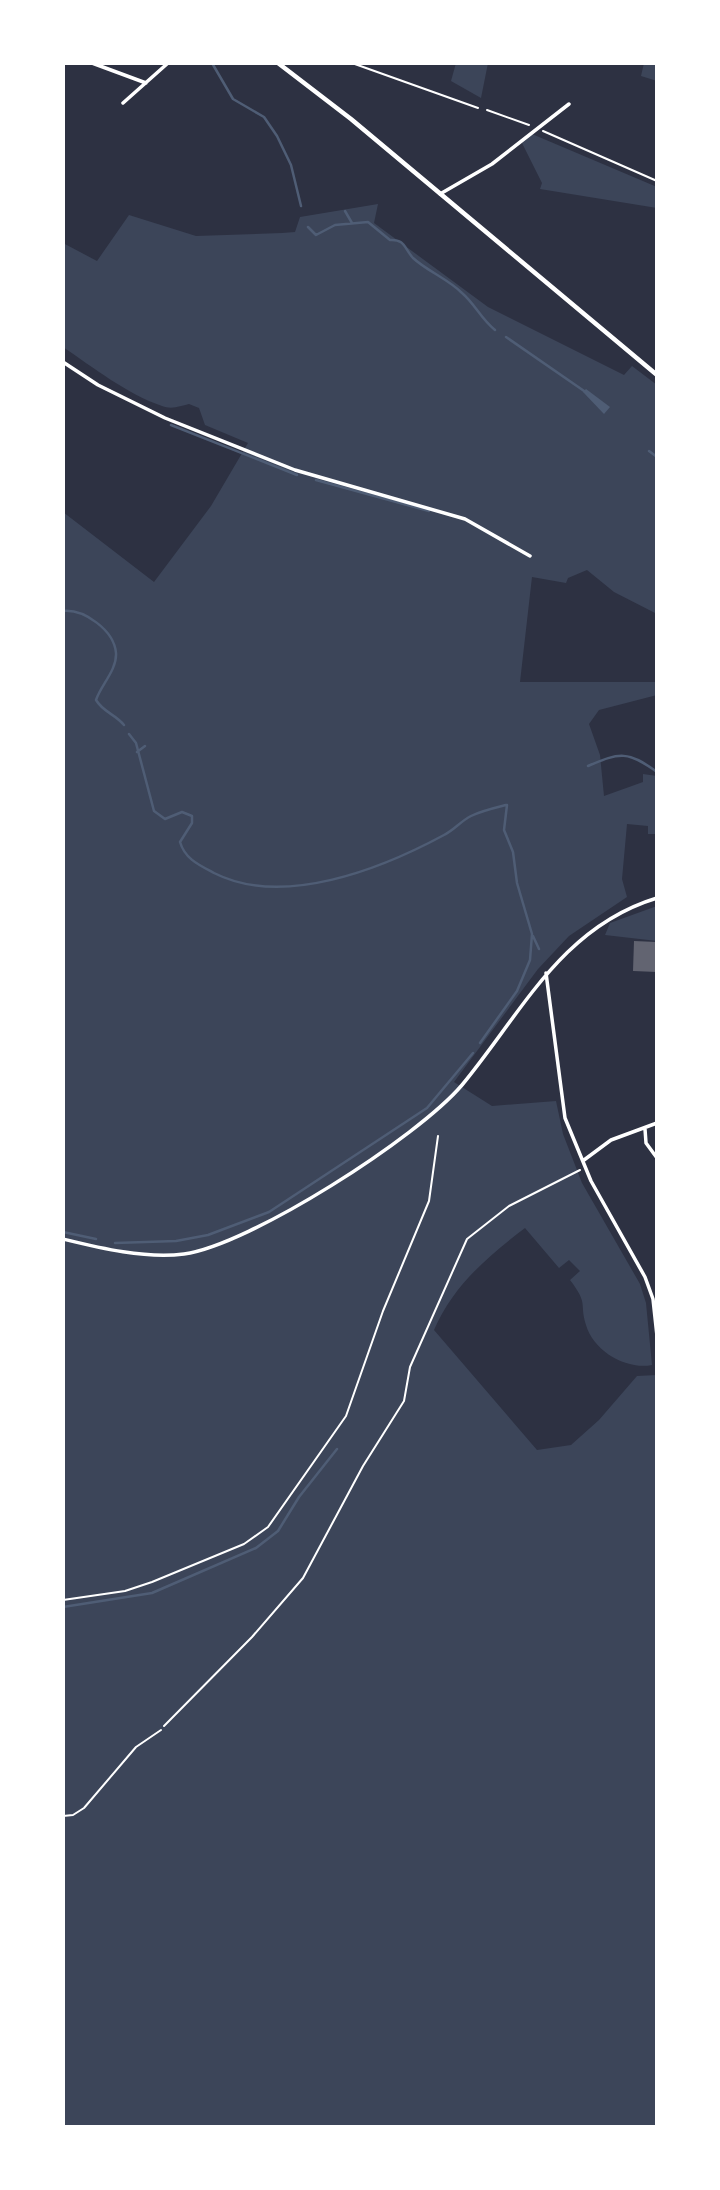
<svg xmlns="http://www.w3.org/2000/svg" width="720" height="2190" font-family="'Space Grotesk',sans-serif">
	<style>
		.green { fill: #3c4559 }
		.water { fill: #4f5d75 }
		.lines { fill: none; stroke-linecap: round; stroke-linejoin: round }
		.stream { stroke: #4f5d75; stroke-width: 2.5 }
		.building { fill: #626471 }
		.path { stroke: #fff; stroke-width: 2 }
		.service { stroke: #fff; stroke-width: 2 }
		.minor { stroke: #fff; stroke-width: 3.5 }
		.secondary { stroke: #fff; stroke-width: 4.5 }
	</style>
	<rect width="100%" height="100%" fill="#2d3142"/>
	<!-- green -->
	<path class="green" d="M456,63H488L481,98L451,81Z
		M644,63H657V81L641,76Z
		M532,134L657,187V208L540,189L542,183L522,143Z
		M378,204L374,223L488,307L624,375L632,366L657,385V614L614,592L587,570L568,578L566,583L532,577L520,682H657V695L599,710L589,724L600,755L604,796L643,782V774L657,776V834H648V826L627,824L622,879L627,897L569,936L538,969L454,1082L492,1106L556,1101L563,1134L582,1183L640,1284L646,1303L652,1365C627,1370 594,1352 586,1325C579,1302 589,1305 570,1280L580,1271L569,1260L559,1268L525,1228C487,1257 453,1286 434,1330L537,1450L571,1445L599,1420L637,1376L657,1375V2127H63V512L154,582L211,506L248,443L205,425L199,408L189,404C180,406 172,410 162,406C127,394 94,368 63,347V243L97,261L129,215L196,236L282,233L295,232L300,217Z
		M657,906V941L605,935L610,923Z"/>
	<!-- water -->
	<path class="water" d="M586,389L610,407L604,414L583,392Z"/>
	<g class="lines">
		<!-- stream -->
		<path class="stream" d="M212,63L233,99L264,117L277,136L291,165L301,206
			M345,211L352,223
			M308,227L316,235L335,225L368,222L390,240C405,239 404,248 413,258C427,271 448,279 462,293C475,304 481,319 495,330
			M506,337L587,393
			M171,425L297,475
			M649,451L657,457
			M316,480L429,511
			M63,611C84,609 114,630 116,653C117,670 101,685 96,700C103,712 115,714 124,725
			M129,734L136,743L154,811L165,819L182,812L192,816V823L180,842C185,859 199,865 214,873C283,908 381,869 444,835C454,830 461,821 471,816C481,811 494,808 506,805
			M137,752L145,746
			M588,766C620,752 628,751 657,772
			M533,936L539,949
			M480,1043L517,991L530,960L532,934L517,883L513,852L504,830L507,805
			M63,1232L96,1239
			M115,1243L176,1241L208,1235L269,1212L427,1108L473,1053
			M63,1607L152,1593L256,1548L278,1531L299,1497L337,1449"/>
	</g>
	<!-- building -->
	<path class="building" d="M634,941L657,942V972L633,971Z"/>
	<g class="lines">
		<!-- path -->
		<path class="path" d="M352,63L478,108
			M487,110L529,125
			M543,131L657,181
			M63,1600L125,1591L152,1582L244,1544L268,1527L346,1416L383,1311L429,1201L438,1136
			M164,1726L252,1637L303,1578L363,1466L404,1401L410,1367L467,1239L509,1206L580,1170"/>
		<!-- service -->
		<path class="service" d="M63,1816L73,1815L84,1808L136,1747L161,1730"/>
		<!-- minor -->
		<path class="minor" d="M92,63L146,83
			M123,103L168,63
			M440,194L492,164L569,104
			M63,362L98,385L165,418L295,470L465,519L530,556
			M546,973L565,1118L591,1181L645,1277L653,1299L657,1336
			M645,1129L646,1143L657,1158
			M584,1160L611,1140L657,1123
			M63,1239C100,1248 145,1259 184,1254C250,1245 418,1137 462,1085C521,1014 561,927 657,898"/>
		<!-- secondary -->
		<path class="secondary" d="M278,63L351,119L657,375"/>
	</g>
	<!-- border -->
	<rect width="720" height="2190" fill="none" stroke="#ffffff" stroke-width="130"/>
</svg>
